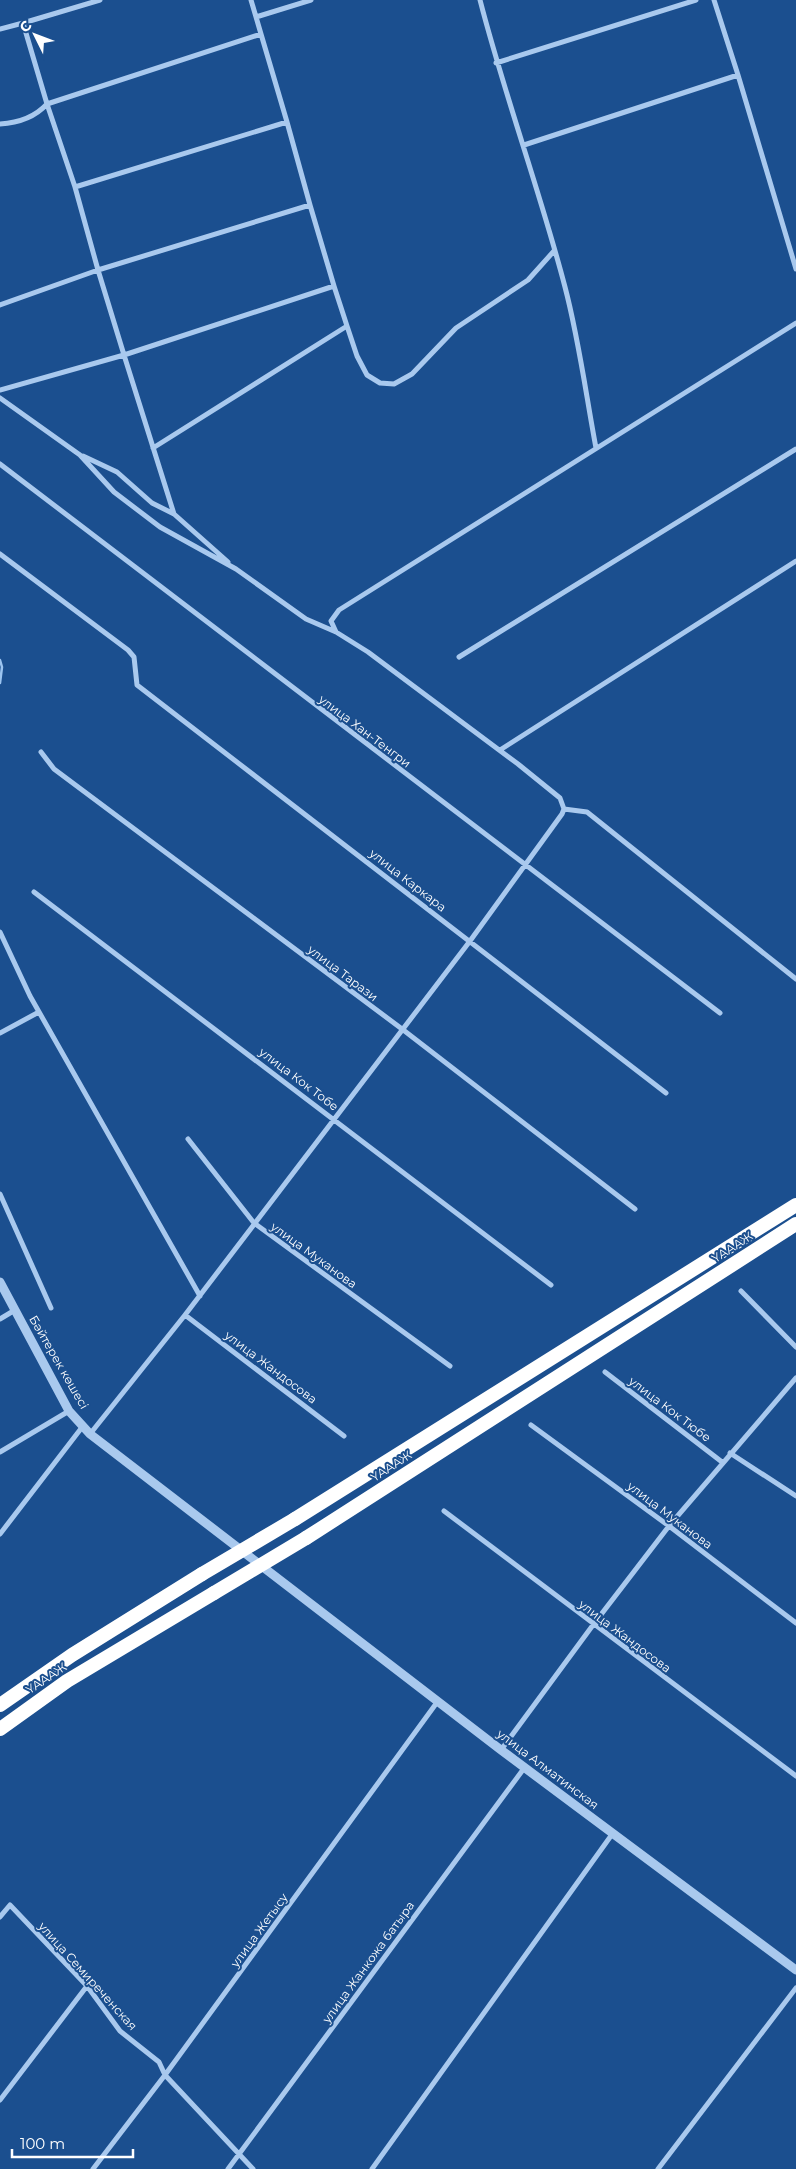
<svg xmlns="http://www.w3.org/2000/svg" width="796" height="2169" font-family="Montserrat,sans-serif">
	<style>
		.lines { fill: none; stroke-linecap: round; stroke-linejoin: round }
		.stream { stroke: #9cc4f0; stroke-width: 2.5 }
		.minor { stroke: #a9c9ee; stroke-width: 5 }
		.tertiary { stroke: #a9c9ee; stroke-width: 9 }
		.motorway { stroke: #fff; stroke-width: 14 }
		.motorway-bridge { stroke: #fff; stroke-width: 14 }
		.labels { text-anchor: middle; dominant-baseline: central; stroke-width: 4; stroke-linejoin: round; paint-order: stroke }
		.street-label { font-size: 12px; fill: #fff; stroke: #1b4f8f }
	</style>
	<rect width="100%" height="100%" fill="#1b4f8f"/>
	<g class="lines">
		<!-- stream -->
		<path class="stream" d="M0,660L2,667L0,683"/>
		<!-- minor -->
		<path class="minor" d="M251,0L261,34
			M480,0C505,97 540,191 565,287C579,340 586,395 596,448
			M714,0L738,75L796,269
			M256,17L311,0
			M0,29L23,23
			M496,63L696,0
			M0,124C17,123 35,117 47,104L23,23L100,0
			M524,145L738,75
			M75,187L47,104L261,34L287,122
			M0,305L98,270L75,187L287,122L310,205
			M347,326L357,356L367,375L380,383L394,384L412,374L456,328L528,280L554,251
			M0,390L124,355L98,270L310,205L334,286
			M0,398L80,455L114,492L160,527L236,569L306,619L336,632
			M153,448L347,326L334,286L124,355L174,514
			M83,456L117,472L152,503L174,514L228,562
			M0,464L720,1013
			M0,554L128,650L134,657L137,685L666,1093
			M459,657L796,449
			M500,750L796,561
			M41,752L54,769L402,1029L635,1209
			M564,809L587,812L796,979
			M34,892L551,1285
			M0,932L30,996L200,1296
			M0,1033L39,1012
			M188,1139L254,1223L450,1366
			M0,1194L51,1308
			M741,1291L796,1347
			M185,1315L344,1436
			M0,1319L15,1310
			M605,1372L722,1462
			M531,1425L669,1526L796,1623
			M90,1434L185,1315L470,941L562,814L564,809L560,798L518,764L368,652L336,632L331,621L339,610L796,323
			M0,1452L69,1411
			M730,1453L796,1496
			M444,1511L796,1776
			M0,1534L83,1426
			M501,1750L593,1625L669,1526L796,1378
			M0,1917L10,1905L87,1986L120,2031L159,2062L165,2075L253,2169
			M0,2100L87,1986
			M93,2169L165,2075L438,1701
			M228,2169L525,1767
			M372,2169L613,1833
			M658,2169L796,1988"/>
		<!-- tertiary -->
		<path class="tertiary" d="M0,1282L69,1411L90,1434L501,1750L796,1970"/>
		<!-- motorway -->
		<path class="motorway" d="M295,1519L796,1205
			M306,1538L796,1224
			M0,1705L72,1655L202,1574
			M0,1729L67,1681L214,1593"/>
		<!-- motorway-bridge -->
		<path class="motorway-bridge" d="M202,1574L295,1519
			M214,1593L306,1538"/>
	</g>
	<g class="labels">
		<!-- street labels -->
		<g class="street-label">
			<text transform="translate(365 731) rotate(37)">улица Хан-Тенгри</text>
			<text transform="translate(408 880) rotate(38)">улица Каркара</text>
			<text transform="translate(343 973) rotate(37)">улица Тарази</text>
			<text transform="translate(299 1079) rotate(37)">улица Кок Тобе</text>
			<text transform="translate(732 1247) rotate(-33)">ҮАААЖ</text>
			<text transform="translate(314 1255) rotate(36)">улица Муканова</text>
			<text transform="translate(59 1362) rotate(60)">Бәйтерек көшесі</text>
			<text transform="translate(271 1367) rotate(37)">улица Жандосова</text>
			<text transform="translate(670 1409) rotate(37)">улица Кок Тюбе</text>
			<text transform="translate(391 1466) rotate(-33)">ҮАААЖ</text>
			<text transform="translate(670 1515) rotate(37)">улица Муканова</text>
			<text transform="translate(625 1636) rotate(37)">улица Жандосова</text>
			<text transform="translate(46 1678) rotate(-34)">ҮАААЖ</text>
			<text transform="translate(548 1769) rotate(37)">улица Алматинская</text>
			<text transform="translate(259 1930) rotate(-54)">улица Жетысу</text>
			<text transform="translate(368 1962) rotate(-54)">улица Жанкожа батыра</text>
			<text transform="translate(88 1976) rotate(48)">улица Семиреченская</text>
		</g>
	</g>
	<!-- north arrow -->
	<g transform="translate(35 35) rotate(312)" stroke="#1b4f8f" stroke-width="4" paint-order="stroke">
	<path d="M0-4L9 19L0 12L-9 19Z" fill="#ffffff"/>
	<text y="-8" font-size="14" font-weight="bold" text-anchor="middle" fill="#ffffff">С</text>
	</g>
	<!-- scale -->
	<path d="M12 2149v8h121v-8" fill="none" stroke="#ffffff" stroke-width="2.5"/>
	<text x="20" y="2149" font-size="15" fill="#ffffff" stroke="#1b4f8f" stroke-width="4" paint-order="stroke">100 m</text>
</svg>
